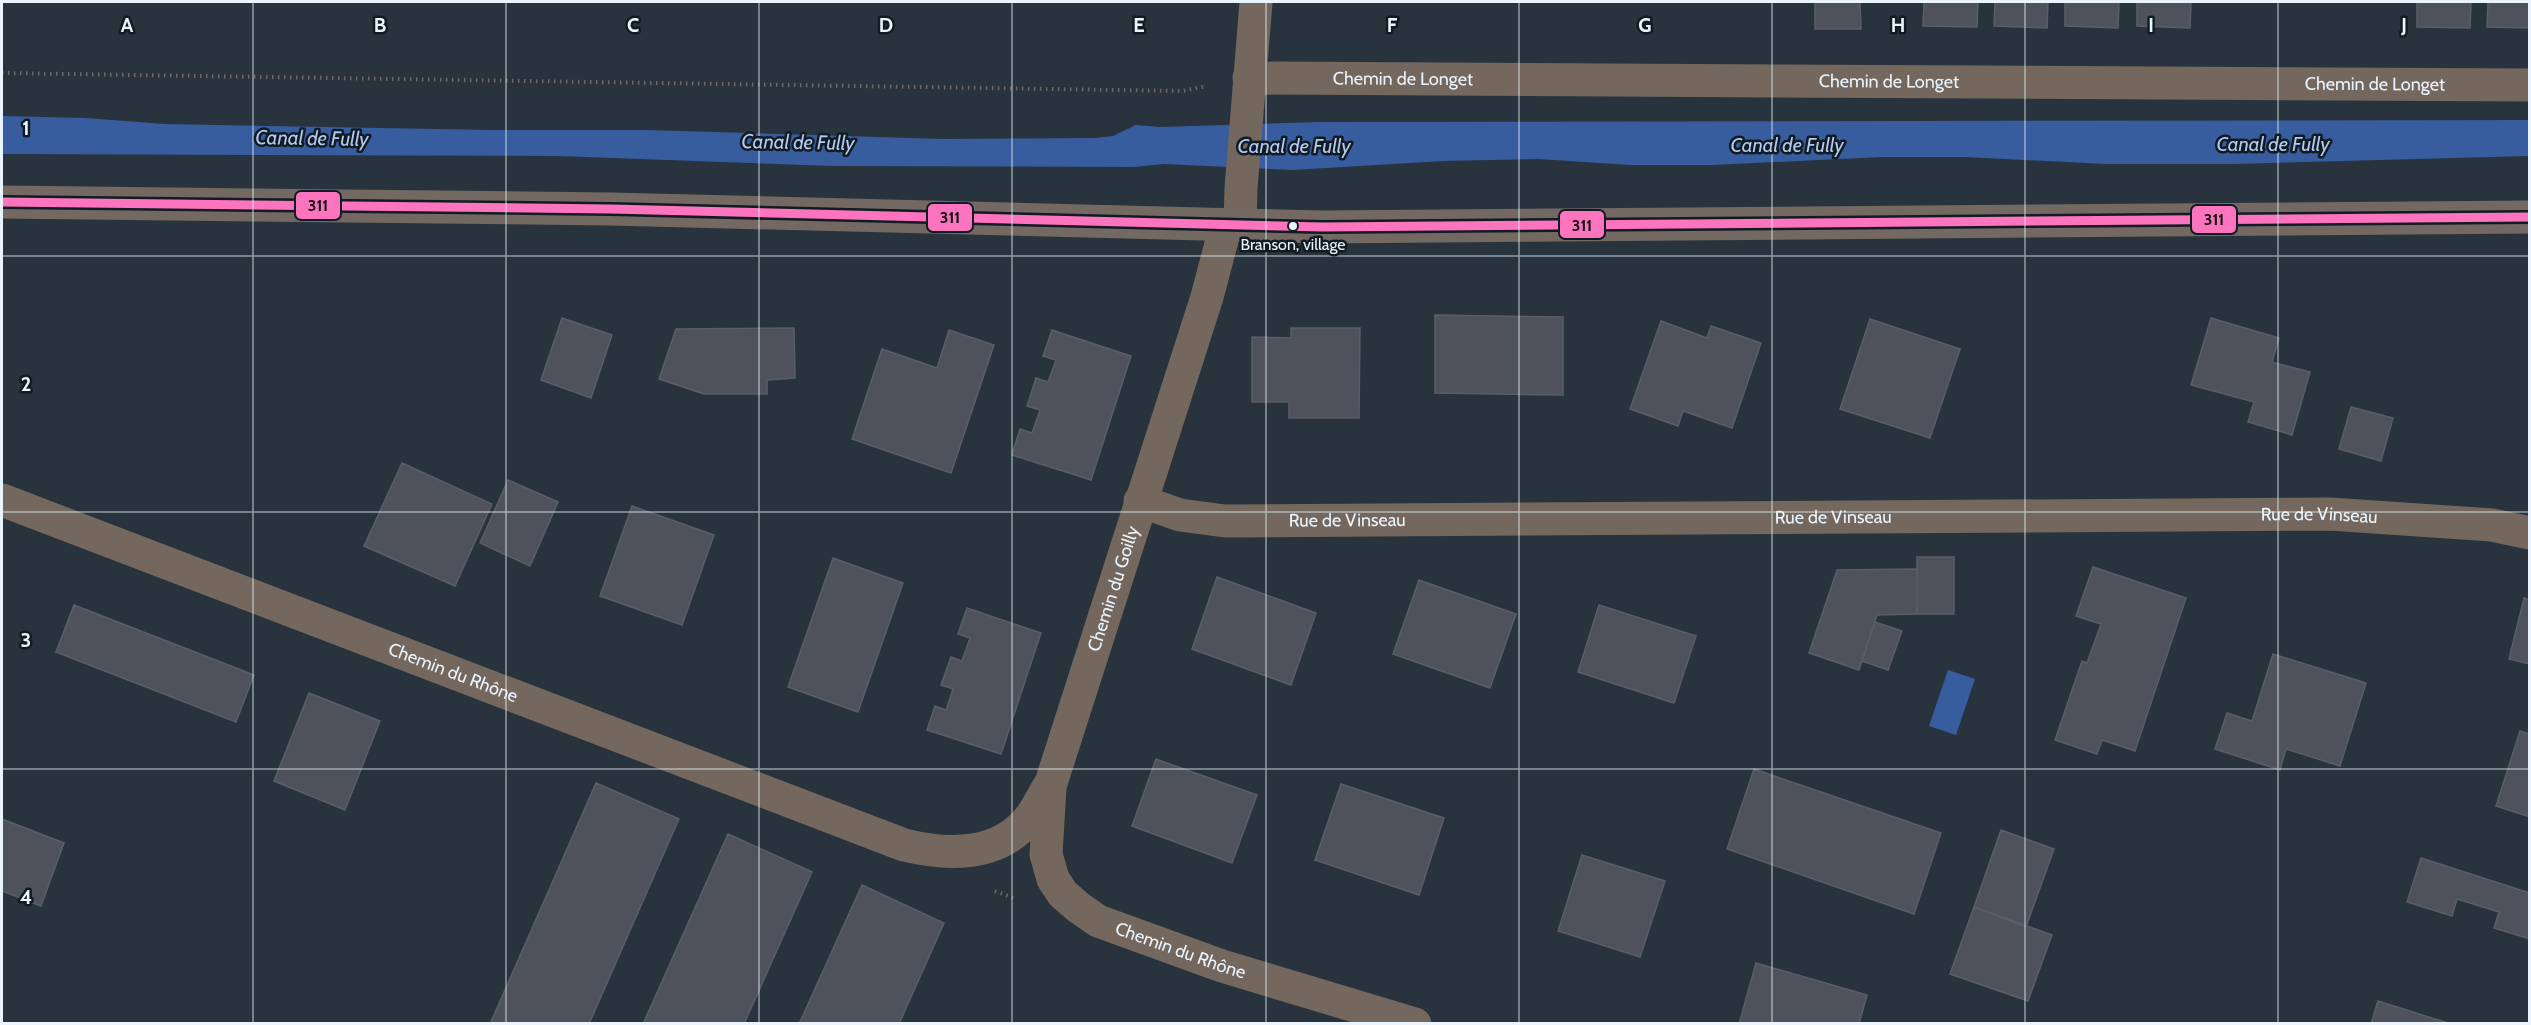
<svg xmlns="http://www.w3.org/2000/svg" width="2531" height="1025" font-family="Cabin,sans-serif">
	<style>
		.water { fill: #385d9e }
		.building { fill: #4e525c; stroke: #5a5e67; stroke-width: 1.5 }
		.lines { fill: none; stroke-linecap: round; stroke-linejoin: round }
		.path { stroke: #6e6965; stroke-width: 4; stroke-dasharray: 1.5 4.5; stroke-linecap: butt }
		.minor { stroke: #74685e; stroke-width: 33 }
		.major { stroke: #736962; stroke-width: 33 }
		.bus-1-casing { stroke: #111b23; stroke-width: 14 }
		.bus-1 { stroke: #fc73be; stroke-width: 9 }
		.grid { fill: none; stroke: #eaf4fe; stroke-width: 1.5; stroke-opacity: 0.55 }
		.bus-dot { fill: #eaf4fe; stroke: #111b23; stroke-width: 2 }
		.labels { text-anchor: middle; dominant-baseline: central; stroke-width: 5; stroke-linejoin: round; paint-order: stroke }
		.bus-label { font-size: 16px; fill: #eaf4fe; stroke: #111b23 }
		.street-label { font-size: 18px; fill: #eaf4fe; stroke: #111b23 }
		.water-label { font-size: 20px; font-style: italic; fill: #b3c9f0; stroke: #111b23 }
		.grid-label { font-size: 20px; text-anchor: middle; font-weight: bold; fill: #eaf4fe; stroke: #111b23; stroke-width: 5; stroke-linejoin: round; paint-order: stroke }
		.line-badge { stroke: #111b23; stroke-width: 2 }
		.pale-badge-label { font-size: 16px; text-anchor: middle; font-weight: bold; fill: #111 }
	</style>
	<rect width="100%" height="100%" fill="#28333d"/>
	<!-- water -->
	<path class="water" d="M2,116L85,118L165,124L492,130H647L944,139L1096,138L1113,136L1136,125L1160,127L1320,122L2530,120L2529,156L2234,164H2106L1965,157H1883L1713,165H1630L1539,159L1443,161L1292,170L1164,164L1133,167L833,166L557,156L2,154Z
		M1948,670L1975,679L1956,735L1929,726Z"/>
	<!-- building -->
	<path class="building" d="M1815,2H1860L1861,29H1815Z
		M1924,2H1978L1977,27L1923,26Z
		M1995,2H2048L2047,28L1994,26Z
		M2065,2H2119L2118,28L2065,26Z
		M2137,2H2191L2190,28L2137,26Z
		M2417,2H2471L2470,28L2417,27Z
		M2488,2H2530V28L2487,27Z
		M1435,315L1563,317V395L1435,393Z
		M562,318L612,335L591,398L541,380Z
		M2211,318L2279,338L2272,362L2310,372L2292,435L2248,422L2254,402L2191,385Z
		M1870,319L1960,349L1930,438L1840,409Z
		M1661,321L1707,338L1711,326L1761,343L1732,428L1683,411L1678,426L1630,409Z
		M794,328L795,378L767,380V394H704L659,379L676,329Z
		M1291,328H1360L1359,418H1289V402H1252V337L1291,338Z
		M949,330L994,345L951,473L852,439L882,349L937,368Z
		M1052,330L1131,356L1091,480L1012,455L1020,429L1032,433L1040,410L1027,406L1036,378L1048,382L1056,360L1043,356Z
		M2351,407L2393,418L2381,461L2339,449Z
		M402,463L492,504L455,586L364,546Z
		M508,480L558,502L530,566L480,543Z
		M632,506L714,535L682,625L600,596Z
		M1917,557H1954V614H1917Z
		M833,558L903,583L858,712L788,687Z
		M2093,567L2186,598L2135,751L2102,740L2097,754L2055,740L2082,661L2087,663L2101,624L2076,616Z
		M1917,569V614L1877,615L1859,670L1809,653L1837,570Z
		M1217,577L1316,613L1291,685L1192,649Z
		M1419,580L1516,614L1490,688L1393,654Z
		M2524,598L2530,600V664L2509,659Z
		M74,605L254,675L236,722L56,652Z
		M1599,605L1696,636L1674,703L1578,672Z
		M967,608L1041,633L1001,754L927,730L935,706L946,710L953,689L941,685L951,657L962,661L970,638L958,634Z
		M1875,622L1902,631L1888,670L1862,661Z
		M2273,654L2366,683L2340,766L2286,749L2280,770L2215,749L2227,713L2252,721Z
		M309,693L380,721L345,810L274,781Z
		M2520,731L2530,734V817L2496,806Z
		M1156,759L1257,795L1232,863L1132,826Z
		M1754,769L1941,833L1914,914L1727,849Z
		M596,783L679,819L589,1024H490Z
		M1341,784L1444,818L1419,895L1315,860Z
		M2,819L64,843L41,906L2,891Z
		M2001,830L2054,849L2026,927L1974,907Z
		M728,834L812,872L744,1024H643Z
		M1582,855L1665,881L1640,957L1558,931Z
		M2421,858L2530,893V939L2494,928L2499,912L2457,899L2452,916L2407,902Z
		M862,885L944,923L899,1024H799Z
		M1974,907L2052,935L2028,1001L1950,974Z
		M1756,963L1867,995L1859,1024H1739Z
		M2378,1001L2451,1024H2371Z"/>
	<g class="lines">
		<!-- path -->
		<path class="path" d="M2,73L1182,91L1207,86
			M995,891L1013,898"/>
		<!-- minor -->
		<g class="minor">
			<path id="s1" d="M1249,78L2530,85"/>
			<path d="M1240,225L1241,188L1256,2"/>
			<path id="s2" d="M2,500L904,845C950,856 1001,857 1032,815C1039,805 1044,793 1051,783L1207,297L1226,225"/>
			<path id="s3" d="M1140,501L1180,515L1225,521L2330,514L2492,525L2530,533"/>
			<path id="s4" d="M1050,788L1046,854L1053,879L1063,894L1078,907L1098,921L1222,966L1415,1024"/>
		</g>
		<!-- major -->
		<path class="major" d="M2,202L611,209L1322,227L2530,217"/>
		<defs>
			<path id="bus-1" d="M2,202L611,209L1322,227L2530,217"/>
		</defs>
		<!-- bus-1 casing -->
		<use href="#bus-1" class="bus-1-casing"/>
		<!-- bus-1 -->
		<use href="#bus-1" class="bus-1"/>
	</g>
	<!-- grid -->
	<path class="grid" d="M253,2V1024M506,2V1024M759,2V1024M1012,2V1024M1266,2V1024M1519,2V1024M1772,2V1024M2025,2V1024M2278,2V1024M2,256H2530M2,512H2530M2,769H2530"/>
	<!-- markers -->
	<circle class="bus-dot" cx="1293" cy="226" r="5"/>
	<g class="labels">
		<!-- bus labels -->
		<g class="bus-label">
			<text x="1293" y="244">Branson, village</text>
		</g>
		<!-- street labels -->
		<g class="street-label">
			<text stroke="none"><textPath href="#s1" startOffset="154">Chemin de Longet</textPath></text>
			<text stroke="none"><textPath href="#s1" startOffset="640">Chemin de Longet</textPath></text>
			<text stroke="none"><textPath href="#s1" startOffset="1126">Chemin de Longet</textPath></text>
			<text stroke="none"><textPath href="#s3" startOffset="1182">Rue de Vinseau</textPath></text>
			<text stroke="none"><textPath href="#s3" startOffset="696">Rue de Vinseau</textPath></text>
			<text stroke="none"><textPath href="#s3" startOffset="210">Rue de Vinseau</textPath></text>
			<text stroke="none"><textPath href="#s2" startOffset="1347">Chemin du Goilly</textPath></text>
			<text stroke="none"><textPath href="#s2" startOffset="483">Chemin du Rhône</textPath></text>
			<text stroke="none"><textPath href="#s4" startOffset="242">Chemin du Rhône</textPath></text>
		</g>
		<!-- water labels -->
		<g class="water-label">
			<text transform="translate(312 138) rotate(1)">Canal de Fully</text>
			<text transform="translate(798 142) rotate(1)">Canal de Fully</text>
			<text x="2273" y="144">Canal de Fully</text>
			<text x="1787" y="145">Canal de Fully</text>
			<text x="1294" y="146">Canal de Fully</text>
		</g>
	</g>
	<g class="grid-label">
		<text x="127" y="32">A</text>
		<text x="380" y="32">B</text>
		<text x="633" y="32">C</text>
		<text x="886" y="32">D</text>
		<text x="1139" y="32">E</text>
		<text x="1392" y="32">F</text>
		<text x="1645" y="32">G</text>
		<text x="1898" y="32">H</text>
		<text x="2151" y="32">I</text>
		<text x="2404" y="32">J</text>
		<text x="26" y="135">1</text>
		<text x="26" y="391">2</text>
		<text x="26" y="647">3</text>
		<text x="26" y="904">4</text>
	</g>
	<g class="line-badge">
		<rect x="295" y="191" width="46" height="29" rx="6" fill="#fc73be"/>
		<rect x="927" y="203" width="46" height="29" rx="6" fill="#fc73be"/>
		<rect x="2191" y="205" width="46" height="29" rx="6" fill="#fc73be"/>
		<rect x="1559" y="210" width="46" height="29" rx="6" fill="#fc73be"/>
	</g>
	<g class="pale-badge-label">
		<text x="318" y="211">311</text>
		<text x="950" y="223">311</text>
		<text x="2214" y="225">311</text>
		<text x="1582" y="231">311</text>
	</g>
	<!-- border -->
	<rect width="2531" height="1025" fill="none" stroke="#eaf4fe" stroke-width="6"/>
</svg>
